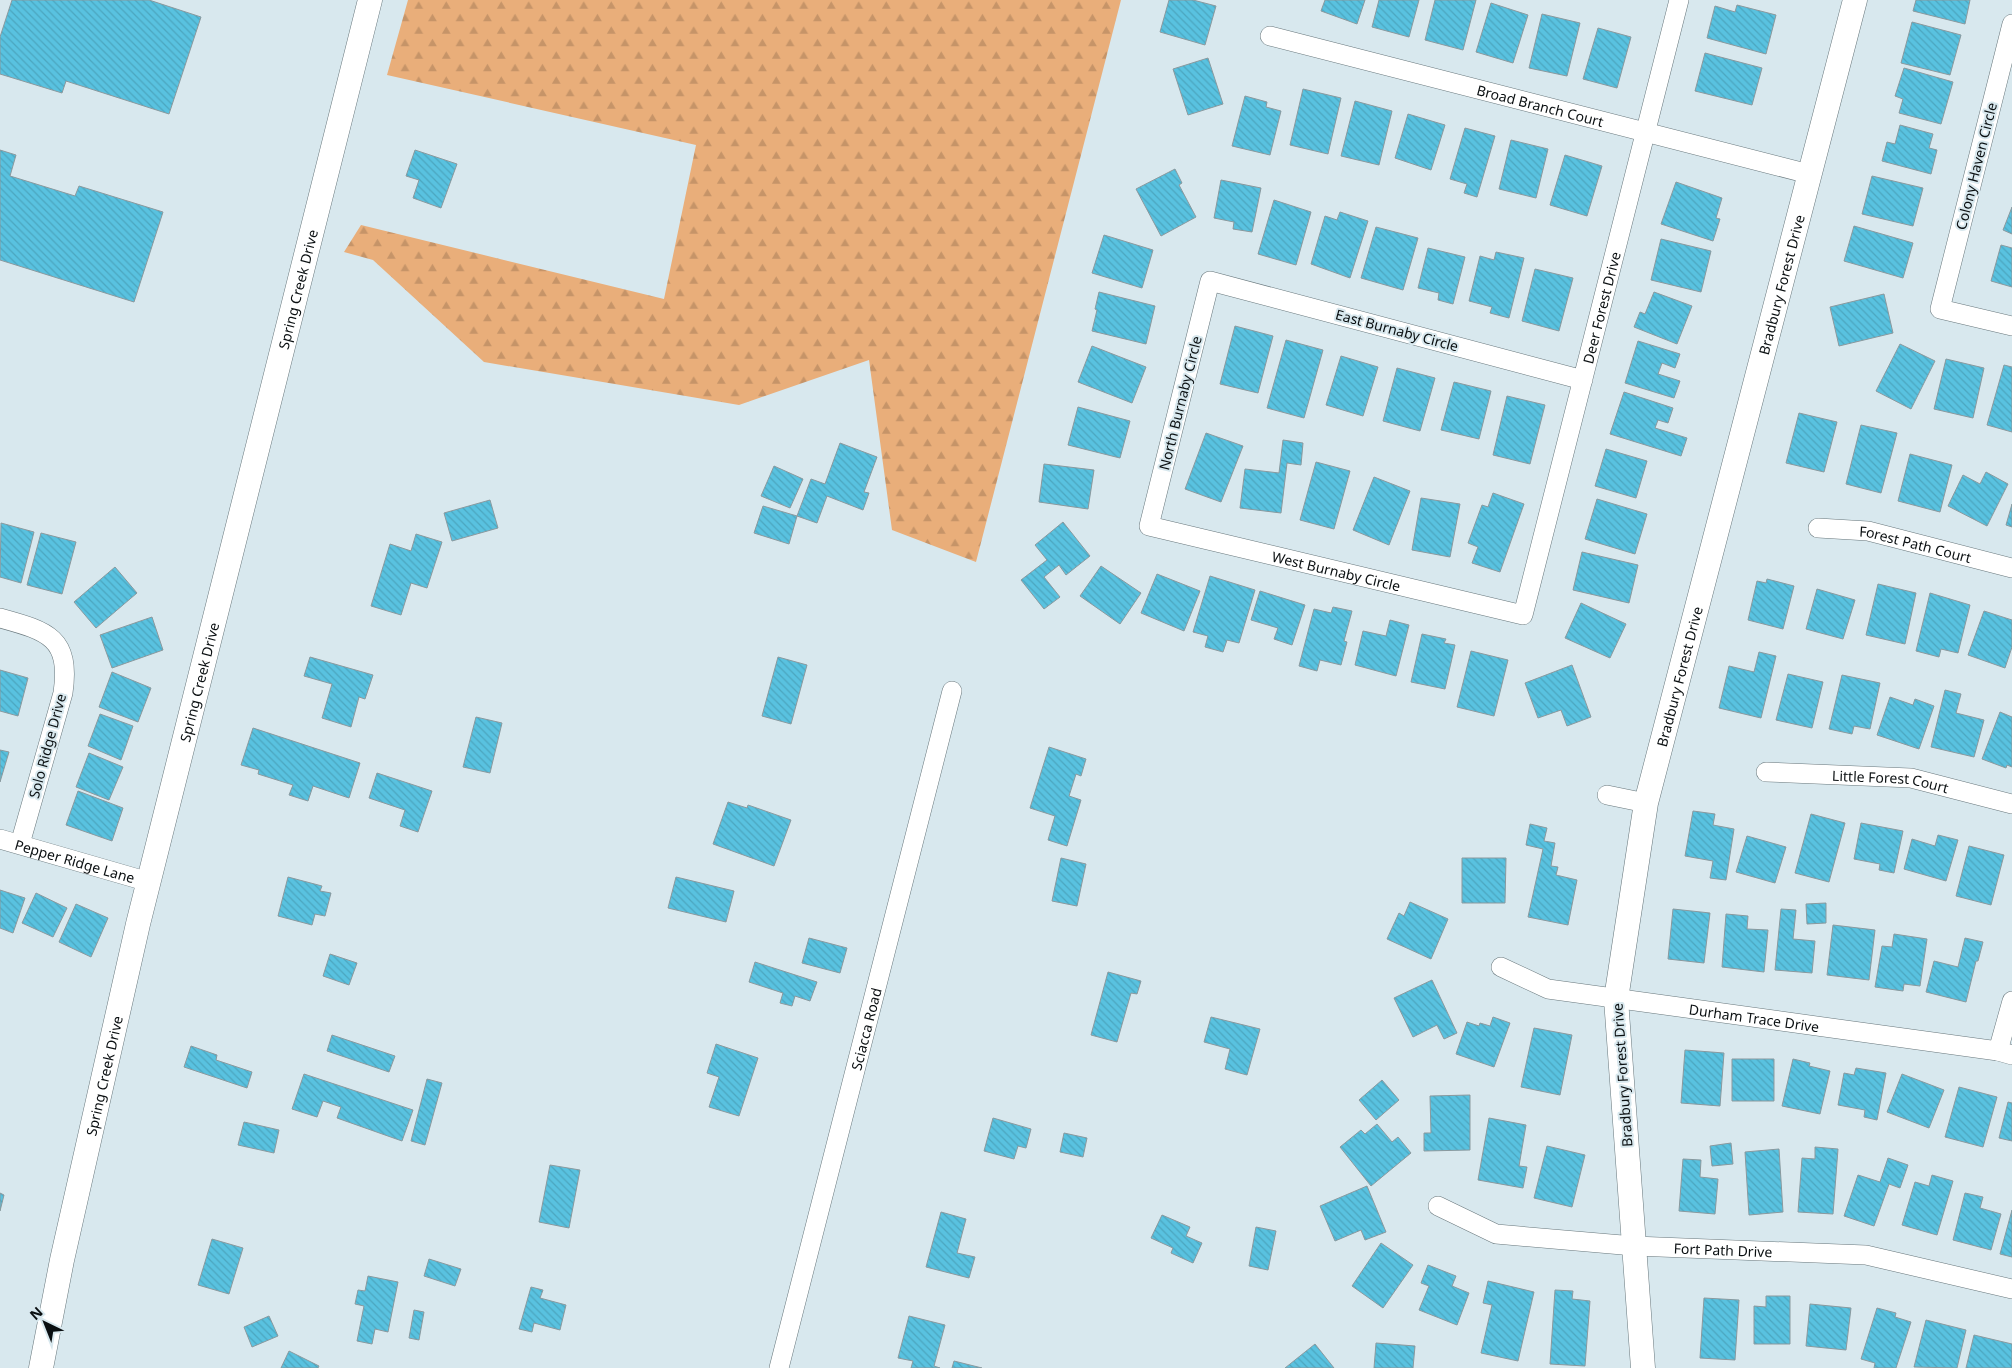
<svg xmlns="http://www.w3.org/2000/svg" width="2012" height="1368" font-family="'Noto Sans',sans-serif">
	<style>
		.forest { fill: url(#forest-firs) }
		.building { fill: url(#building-back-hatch); stroke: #8a999e }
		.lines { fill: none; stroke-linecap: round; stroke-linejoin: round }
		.minor-casing { stroke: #68777c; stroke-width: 20 }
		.tertiary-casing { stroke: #68777c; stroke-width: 25 }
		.minor { stroke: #fff; stroke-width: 19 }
		.tertiary { stroke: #fff; stroke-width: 24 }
		.labels { text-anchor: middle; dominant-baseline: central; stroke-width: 4; stroke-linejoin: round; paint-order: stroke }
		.street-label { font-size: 14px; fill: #0a0f11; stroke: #d8e8ee }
	</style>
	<defs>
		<pattern id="forest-firs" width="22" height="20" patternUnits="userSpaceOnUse" patternTransform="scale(1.25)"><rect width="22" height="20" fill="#e9ae7a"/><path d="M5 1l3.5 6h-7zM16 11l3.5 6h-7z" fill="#c69468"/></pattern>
		<pattern id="building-back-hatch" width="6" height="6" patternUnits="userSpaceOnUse" patternTransform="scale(1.25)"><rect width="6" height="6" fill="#59c2e0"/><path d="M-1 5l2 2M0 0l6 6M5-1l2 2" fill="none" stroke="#4ca6bf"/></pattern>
	</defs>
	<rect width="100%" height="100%" fill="#d8e8ee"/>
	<!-- forest -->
	<path class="forest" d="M408,0H1121L976,562L892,530L869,360L739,405L484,362L373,260L344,252L361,225L664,299L696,145L387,75Z"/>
	<!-- building -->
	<path class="building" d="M12,0H149L201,17L169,114L66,81L62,93L0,74V37Z
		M1169,0H1193L1216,6L1205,45L1160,32Z
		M1325,0H1365L1357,24L1321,11Z
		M1379,0H1419L1409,37L1372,27Z
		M1435,0H1476L1463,50L1425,40Z
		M1916,0H1970L1965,24L1913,11Z
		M1491,3L1528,15L1513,63L1476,52Z
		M1737,5L1776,15L1766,54L1707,38L1715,6L1735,12Z
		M1542,14L1580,23L1567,76L1529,68Z
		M1912,22L1961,35L1950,75L1901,63Z
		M1598,28L1631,37L1617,88L1583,79Z
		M1705,53L1762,68L1752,105L1695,91Z
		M1208,58L1223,104L1188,115L1173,69Z
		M1904,68L1953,82L1941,124L1899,113L1903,99L1895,96Z
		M1303,89L1341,98L1328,154L1290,145Z
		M1245,96L1267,102L1266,107L1281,111L1270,155L1232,146Z
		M1355,101L1392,111L1379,165L1341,156Z
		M1408,114L1445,125L1431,170L1395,158Z
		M1900,125L1933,134L1929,148L1937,150L1931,174L1882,161L1887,142L1895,144Z
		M1465,128L1495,136L1477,197L1464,193L1467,184L1450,179Z
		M1511,140L1548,149L1536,198L1499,189Z
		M0,150L16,155L10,176L75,196L79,186L163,212L134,302L0,260Z
		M415,150L457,164L441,208L413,198L419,180L406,176Z
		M1565,155L1602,166L1587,216L1550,205Z
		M1175,169L1182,183L1179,185L1196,217L1161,236L1136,189Z
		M1872,176L1923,188L1913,226L1862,214Z
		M1221,180L1261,188L1252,232L1233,229L1234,222L1214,218Z
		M1676,182L1722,198L1716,218L1720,219L1713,241L1661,224Z
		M1274,200L1311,212L1296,265L1258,254Z
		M2012,207V234L2003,230Z
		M1340,212L1368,221L1350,278L1311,264L1325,216L1337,220Z
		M1854,226L1913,243L1903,278L1844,261Z
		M1376,227L1418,238L1403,290L1361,278Z
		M1104,235L1153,250L1142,288L1092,273Z
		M1661,239L1711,251L1701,292L1651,280Z
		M2001,245L2012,248V287L1991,281Z
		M1428,248L1465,257L1453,304L1438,300L1439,293L1418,288Z
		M1496,252L1524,258L1509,318L1490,313L1492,307L1469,301L1480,256L1494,260Z
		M1535,269L1573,278L1559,331L1522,321Z
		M1099,292L1155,306L1146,344L1092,331L1097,310L1095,309Z
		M1654,292L1692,306L1677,344L1634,327L1640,312L1645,314Z
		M1884,294L1893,333L1839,346L1830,307Z
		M1235,326L1273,336L1258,393L1220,384Z
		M1286,340L1323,350L1304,418L1267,408Z
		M1638,341L1680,354L1675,368L1662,363L1658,374L1680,381L1674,398L1625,383Z
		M1900,344L1935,361L1911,409L1876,391Z
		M1092,346L1146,367L1132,403L1078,382Z
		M1341,356L1378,367L1363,416L1326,405Z
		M1946,359L1984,368L1973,418L1934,409Z
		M2004,365L2012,367V432L1987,425Z
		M1397,368L1435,378L1420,431L1383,421Z
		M1454,382L1491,391L1479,439L1441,430Z
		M1624,392L1673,408L1668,423L1658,420L1655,428L1687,438L1681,456L1610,434Z
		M1507,396L1545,405L1530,464L1493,455Z
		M1078,407L1130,421L1120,458L1068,445Z
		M1799,413L1837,422L1824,472L1786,463Z
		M1861,425L1897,433L1881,493L1846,484Z
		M1206,433L1243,446L1221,502L1185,489Z
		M1283,440L1303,443L1301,465L1287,463L1281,513L1240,508L1245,469L1279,473Z
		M840,443L877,457L864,492L869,493L863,510L827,496L817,523L797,516L811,479L825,484Z
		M1606,449L1647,461L1636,498L1595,486Z
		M1910,454L1952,465L1940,512L1898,501Z
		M1316,462L1350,471L1334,529L1300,520Z
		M1044,464L1094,470L1088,509L1039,502Z
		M774,466L803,479L790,508L761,496Z
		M1986,472L2008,484L1987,526L1948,506L1963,475L1980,484Z
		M1374,477L1410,491L1389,545L1353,530Z
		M1493,493L1524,504L1500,572L1472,563L1478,547L1468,543L1482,505L1488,507Z
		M1421,498L1460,504L1450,557L1412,550Z
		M1597,499L1647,514L1635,554L1585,539Z
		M490,500L498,528L452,541L444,513Z
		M2012,504V527L2006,525Z
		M763,506L797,516L789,544L754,533Z
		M1063,522L1090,556L1066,575L1059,565L1044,577L1060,597L1044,609L1021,580L1047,560L1035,545Z
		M1,523L34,532L21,583L0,577Z
		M41,533L76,542L62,594L27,585Z
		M416,534L442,542L427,588L411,583L401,615L371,606L390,544L411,551Z
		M1582,552L1638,565L1629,603L1573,590Z
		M1101,566L1141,593L1120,624L1080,596Z
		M115,567L137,593L96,628L74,602Z
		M1157,574L1200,591L1184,631L1141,613Z
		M1210,576L1255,590L1239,643L1227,640L1223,652L1205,647L1208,636L1193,632Z
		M1767,579L1794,586L1783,629L1748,620L1757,581L1766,583Z
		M1878,584L1916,593L1905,644L1866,635Z
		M1817,589L1855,600L1843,639L1806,629Z
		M1260,591L1305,605L1292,645L1274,639L1278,628L1251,620Z
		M1930,593L1970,605L1958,653L1941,649L1939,657L1916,651Z
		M1581,603L1626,624L1610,658L1565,638Z
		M1333,607L1352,611L1344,641L1347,642L1341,665L1320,660L1317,671L1299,666L1314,609L1331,613Z
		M1984,611L2012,620V647L2005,668L1968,655Z
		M152,617L163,650L112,668L100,635Z
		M1390,620L1409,625L1396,676L1355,665L1363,631L1386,636Z
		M1422,634L1446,639L1444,643L1455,645L1445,689L1411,682Z
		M1471,651L1508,660L1494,716L1457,707Z
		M1759,652L1776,656L1761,718L1719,708L1729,666L1754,672Z
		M310,657L373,675L365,699L359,697L351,727L322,718L332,684L304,676Z
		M778,657L807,665L791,724L762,716Z
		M1572,665L1591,717L1567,726L1561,710L1538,718L1525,683Z
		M0,670L28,678L18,716L0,711Z
		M112,672L151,688L138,722L99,707Z
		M1788,674L1823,682L1812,728L1776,720Z
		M1842,675L1880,683L1870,729L1854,726L1852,734L1829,729Z
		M1945,690L1961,694L1956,713L1984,720L1974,757L1931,747Z
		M1890,697L1913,705L1915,699L1934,706L1919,749L1877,735Z
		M2000,712L2012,717V767L2007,765L2006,768L1982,759Z
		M100,714L133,726L121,760L88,746Z
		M476,717L502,723L490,773L463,767Z
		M253,728L360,763L349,798L313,786L308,801L289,795L293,785L258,774L259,770L241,765Z
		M1049,747L1086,759L1081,776L1076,774L1069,796L1081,800L1067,846L1048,840L1055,816L1030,808Z
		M0,750L9,752L0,782Z
		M89,753L123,767L109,800L76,787Z
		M377,773L432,791L418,832L400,826L405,810L369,798Z
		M78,791L123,808L112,841L66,825Z
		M728,802L747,808L748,805L791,820L774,866L713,844Z
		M1693,811L1715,814L1713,825L1734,829L1726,880L1710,878L1713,861L1685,856Z
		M1811,814L1845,823L1829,882L1795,873Z
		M1861,823L1903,831L1894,873L1879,870L1880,864L1854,859Z
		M1530,824L1547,828L1544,841L1555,843L1551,866L1558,867L1556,875L1577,880L1568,925L1528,917L1543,849L1526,845Z
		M1938,835L1958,840L1946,881L1904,869L1912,839L1935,846Z
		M1747,836L1786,847L1775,883L1736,872Z
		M1969,846L2004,855L1991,905L1956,896Z
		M1061,858L1086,864L1077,906L1052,901Z
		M1462,858H1506L1505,903H1462Z
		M288,877L322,886L320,891L331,893L325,916L315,914L312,925L278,916Z
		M676,877L734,891L726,922L668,908Z
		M0,890L25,898L13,933L0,928Z
		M36,893L67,908L53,937L22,923Z
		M1410,902L1448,919L1431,959L1387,939L1399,913L1404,916Z
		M1826,903V923L1807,924L1806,904Z
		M76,904L108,918L91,957L59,942Z
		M1673,909L1710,913L1704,963L1668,959Z
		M1781,909L1796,910L1793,939L1815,941L1812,973L1775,970Z
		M1726,914L1748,916L1747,929L1768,930L1764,972L1722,967Z
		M1833,925L1875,930L1869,980L1827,975Z
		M1894,934L1927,939L1920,986L1904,984L1903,991L1875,987L1882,946L1892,947Z
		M809,938L847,948L840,973L802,963Z
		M1965,938L1983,942L1978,961H1976L1966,1002L1926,992L1934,961L1958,967Z
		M330,954L357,963L349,985L323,976Z
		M755,962L817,982L810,1001L795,996L792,1006L780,1003L783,993L749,982Z
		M1108,972L1141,981L1137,994L1131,993L1117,1042L1091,1035Z
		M1432,980L1457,1033L1444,1039L1437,1025L1413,1037L1394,998Z
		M1211,1017L1260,1029L1247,1075L1225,1069L1230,1049L1204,1042Z
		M1493,1017L1510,1023L1494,1067L1456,1054L1467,1022L1479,1026L1480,1023L1490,1026Z
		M1534,1028L1572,1035L1560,1095L1521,1087Z
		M332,1035L395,1056L389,1072L327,1051Z
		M716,1044L758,1058L739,1116L709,1107L719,1077L707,1073Z
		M191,1046L217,1055L216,1060L252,1072L247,1088L184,1067Z
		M1685,1050L1724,1053L1720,1106L1681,1103Z
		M1732,1059H1774V1101H1732Z
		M1793,1059L1810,1063L1809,1066L1830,1071L1820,1114L1782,1106Z
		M1856,1068L1886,1073L1877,1120L1864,1117L1865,1110L1838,1105L1844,1073L1854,1075Z
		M304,1074L413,1110L402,1141L337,1118L341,1107L323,1101L317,1117L292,1109Z
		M1902,1074L1944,1090L1929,1128L1887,1112Z
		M427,1079L442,1083L425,1145L411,1141Z
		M1382,1080L1399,1100L1376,1120L1359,1100Z
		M1959,1087L1997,1097L1983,1147L1945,1137Z
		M1470,1095V1150L1424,1151V1133H1431L1430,1096Z
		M2008,1102L2012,1103V1141L1999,1138Z
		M993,1118L1031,1129L1026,1148L1018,1146L1014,1159L984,1151Z
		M1489,1118L1526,1125L1519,1166L1527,1167L1523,1188L1478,1180Z
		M244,1122L279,1130L274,1153L238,1145Z
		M1377,1124L1392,1142L1398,1137L1411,1153L1371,1186L1340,1147L1361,1130L1365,1134Z
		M1064,1133L1087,1138L1083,1157L1060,1152Z
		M1731,1143L1733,1164L1712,1166L1710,1146Z
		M1547,1146L1585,1155L1572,1207L1534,1198Z
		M1815,1147L1838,1149L1833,1214L1798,1212L1802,1158L1815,1159Z
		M1779,1149L1783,1212L1749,1215L1745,1152Z
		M1888,1158L1908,1165L1900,1188L1889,1184L1874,1226L1844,1216L1858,1175L1880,1182Z
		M1683,1159L1701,1160L1700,1177L1718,1179L1715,1214L1679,1211Z
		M550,1165L580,1170L569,1228L539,1222Z
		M1932,1175L1953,1181L1937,1235L1902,1225L1915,1182L1929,1186Z
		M1367,1186L1386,1232L1365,1240L1361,1230L1335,1241L1320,1206Z
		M0,1193L4,1195L0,1211Z
		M1965,1193L1983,1197L1980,1208L2001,1214L1991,1250L1953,1240Z
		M2012,1210V1257L2000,1254Z
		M941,1212L966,1219L957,1253L975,1257L969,1278L926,1267Z
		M1162,1215L1190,1227L1186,1236L1202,1243L1193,1263L1171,1253L1173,1248L1151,1238Z
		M1256,1227L1276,1231L1268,1270L1249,1266Z
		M212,1239L243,1248L229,1294L198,1285Z
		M1381,1243L1413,1265L1383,1308L1352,1286Z
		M429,1259L461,1269L455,1286L424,1276Z
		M1428,1265L1456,1276L1452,1286L1469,1293L1457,1325L1419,1310L1429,1286L1421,1283Z
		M368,1276L398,1282L388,1332L375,1329L372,1344L357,1341L364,1306L355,1304L358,1290L365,1291Z
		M1488,1281L1534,1292L1518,1361L1481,1353L1492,1305L1483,1303Z
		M531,1287L543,1290L540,1298L566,1305L560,1330L534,1323L532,1332L519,1329Z
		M1555,1290L1573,1291L1572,1299L1590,1301L1585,1366L1550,1364Z
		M1766,1296H1790V1344H1754V1306L1766,1307Z
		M1704,1298L1739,1300L1735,1360L1700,1358Z
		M1810,1304L1851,1308L1846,1350L1806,1346Z
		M1877,1308L1896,1313L1895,1317L1911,1322L1896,1368H1874L1875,1363L1861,1359Z
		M414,1310L424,1312L419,1340L409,1338Z
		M269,1316L278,1336L252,1347L244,1327Z
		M909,1316L945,1325L934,1366L940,1368H911L913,1361L898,1358Z
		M1926,1320L1966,1330L1957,1368L1914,1367Z
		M1974,1335L2012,1344V1368H1966Z
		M1376,1343L1415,1346L1413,1368H1374Z
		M1315,1344L1334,1368H1285Z
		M289,1351L319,1366L318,1368H281Z
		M954,1361L982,1368H952Z"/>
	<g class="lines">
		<defs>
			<g id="minor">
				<path d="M2012,24L1940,309L2012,326"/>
				<path id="s1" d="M1270,36L1809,174"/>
				<path id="s2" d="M1583,380L1210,281L1149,526L1523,615L1679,0"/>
				<path id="s3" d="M1818,528L1868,531L2012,568"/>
				<path d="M0,618C47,631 71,637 63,693L20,844"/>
				<path id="s4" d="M1766,772L1911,778L2012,804"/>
				<path d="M1607,795L1646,803"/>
				<path id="s5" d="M0,839L149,882"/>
				<path id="s6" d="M1501,967L1548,989L1998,1051L2012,1055"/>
				<path d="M1998,1051L2012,1001"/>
				<path id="s7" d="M1438,1206L1496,1234L1634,1246L1866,1255L2012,1289"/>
				<path id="s8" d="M779,1368L952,691"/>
			</g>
			<g id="tertiary">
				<path id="s9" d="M41,1368L62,1260L138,924L370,0"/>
				<path id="s10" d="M1643,1368L1616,999L1646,803L1855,0"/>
			</g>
		</defs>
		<!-- minor casing -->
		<use href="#minor" class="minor-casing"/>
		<!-- tertiary casing -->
		<use href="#tertiary" class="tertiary-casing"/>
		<!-- minor -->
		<use href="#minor" class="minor"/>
		<!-- tertiary -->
		<use href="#tertiary" class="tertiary"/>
	</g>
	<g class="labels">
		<!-- street labels -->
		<g class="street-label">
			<text stroke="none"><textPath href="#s1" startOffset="279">Broad Branch Court</textPath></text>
			<text transform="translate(1976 166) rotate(-76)">Colony Haven Circle</text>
			<text stroke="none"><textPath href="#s10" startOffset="1104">Bradbury Forest Drive</textPath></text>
			<text stroke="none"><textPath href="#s9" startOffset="1109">Spring Creek Drive</textPath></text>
			<text stroke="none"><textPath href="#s2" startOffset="1340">Deer Forest Drive</textPath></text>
			<text transform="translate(1397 330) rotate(15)">East Burnaby Circle</text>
			<text transform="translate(1180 403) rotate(-76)">North Burnaby Circle</text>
			<text stroke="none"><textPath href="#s3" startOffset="99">Forest Path Court</textPath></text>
			<text stroke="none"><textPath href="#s2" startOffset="831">West Burnaby Circle</textPath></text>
			<text stroke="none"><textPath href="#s10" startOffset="699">Bradbury Forest Drive</textPath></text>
			<text stroke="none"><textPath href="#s9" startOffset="704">Spring Creek Drive</textPath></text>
			<text transform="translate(47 746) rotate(-75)">Solo Ridge Drive</text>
			<text stroke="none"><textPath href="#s4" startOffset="125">Little Forest Court</textPath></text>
			<text stroke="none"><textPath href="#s5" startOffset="78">Pepper Ridge Lane</textPath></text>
			<text stroke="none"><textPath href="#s6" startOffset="260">Durham Trace Drive</textPath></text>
			<text stroke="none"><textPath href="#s8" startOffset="350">Sciacca Road</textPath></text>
			<text transform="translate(1622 1075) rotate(-94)">Bradbury Forest Drive</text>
			<text stroke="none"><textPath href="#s9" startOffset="299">Spring Creek Drive</textPath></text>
			<text stroke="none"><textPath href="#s7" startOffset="292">Fort Path Drive</textPath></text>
		</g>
	</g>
	<!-- north arrow -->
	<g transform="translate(45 1323) rotate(317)" stroke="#d8e8ee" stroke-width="4" paint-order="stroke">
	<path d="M0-4L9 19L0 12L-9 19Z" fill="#0a0f11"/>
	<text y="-8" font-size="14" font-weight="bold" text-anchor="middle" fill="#0a0f11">N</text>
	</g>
</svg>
